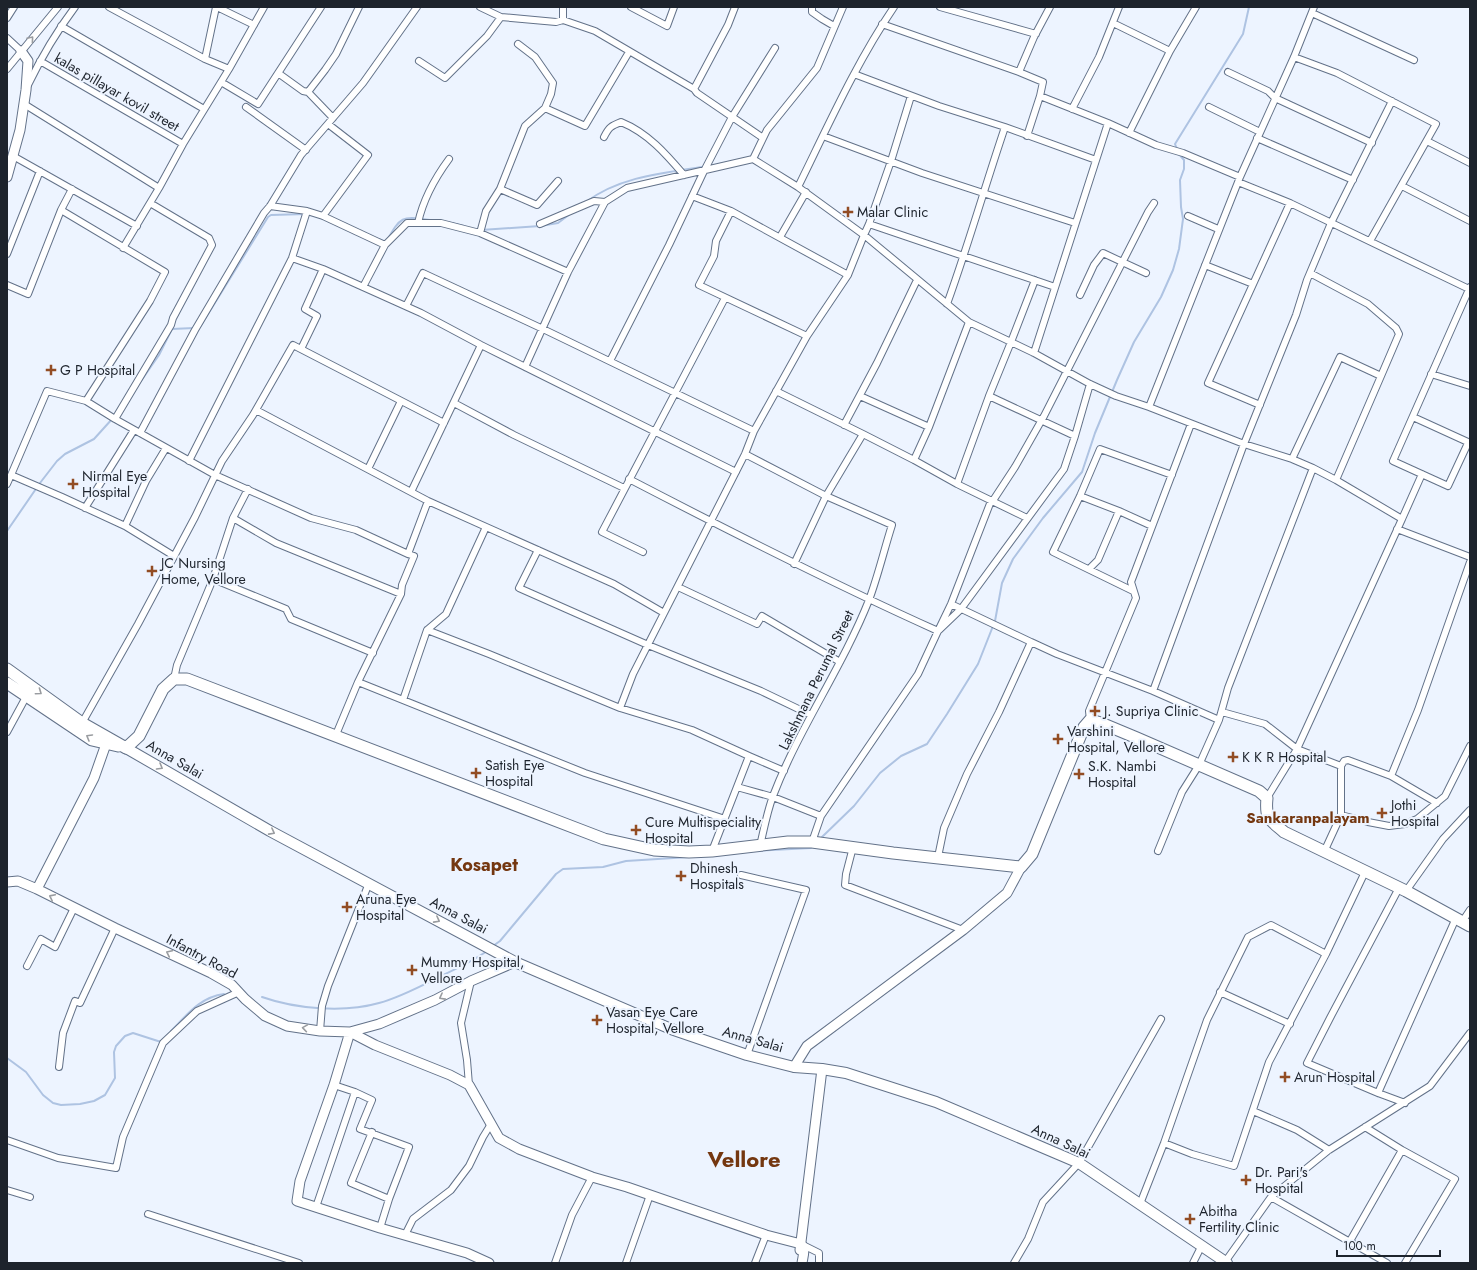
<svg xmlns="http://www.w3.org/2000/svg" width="1477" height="1270" font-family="Jost,sans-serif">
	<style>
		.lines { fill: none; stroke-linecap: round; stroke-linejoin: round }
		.stream { stroke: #aec3e2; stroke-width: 2 }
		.street-casing { stroke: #637289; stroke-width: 8 }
		.secondary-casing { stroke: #637289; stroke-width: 11 }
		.primary-casing { stroke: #637289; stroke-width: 12 }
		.highway-casing { stroke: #637289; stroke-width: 13 }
		.street { stroke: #fff; stroke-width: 6 }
		.secondary { stroke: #fff; stroke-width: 9 }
		.primary { stroke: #fff; stroke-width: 10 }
		.highway { stroke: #fff; stroke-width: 11 }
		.oneway { stroke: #999ca0 }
		.poi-dot { fill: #924c23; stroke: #edf4ff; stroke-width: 1.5 }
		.labels { text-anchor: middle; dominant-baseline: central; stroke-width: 4; stroke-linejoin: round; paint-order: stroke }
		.street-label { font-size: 14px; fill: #1d232c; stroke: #edf4ff }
		.poi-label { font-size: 14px; fill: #1d232c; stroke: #edf4ff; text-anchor: start }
		.neighbourhood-label { font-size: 15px; font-weight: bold; fill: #743710; stroke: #edf4ff }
		.district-label { font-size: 18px; font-weight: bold; fill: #743710; stroke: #edf4ff }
		.town-label { font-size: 22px; font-weight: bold; fill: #743710; stroke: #edf4ff }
	</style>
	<rect width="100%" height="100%" fill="#edf4ff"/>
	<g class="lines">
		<!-- stream -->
		<path class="stream" d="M1177,149L1175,144L1243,34L1249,7
			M586,202C619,177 662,173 702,167
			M447,222L464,226
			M481,230L540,226L558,223L570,214
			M379,239L386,242C401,216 401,216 430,220
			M199,327H200L268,217L271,215L306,214
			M141,381L159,355L172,329L194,328
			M7,531L40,483L57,461L65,454L94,439L113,418
			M822,837L854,806L880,773L901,756L927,744L947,714L978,664L995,621L1002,583L1013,559L1043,518L1082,472L1095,433L1117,380L1134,342L1161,297L1173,270L1179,249L1183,219L1181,207L1180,180L1184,169V160L1178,153
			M754,851L811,848
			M493,946L500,941L556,874L563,869L603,867L626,861L721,855
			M262,997C296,1009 344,1013 379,1003C401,997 421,986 441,976C456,969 473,961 487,951
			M171,1031C187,1015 200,997 224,994
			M7,1058L26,1072L43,1095L53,1103L61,1105L80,1104L94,1101L105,1095L115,1078L114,1052L116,1046L125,1036L133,1033L161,1042L162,1040"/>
		<defs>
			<path id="street" d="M109,7L205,59L229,69
				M217,7L254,25
				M480,7L501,17L556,22L563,20L595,31L694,89L697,93L763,138
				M631,7L667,26L674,7
				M812,7V12L822,19L834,26
				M940,7L1036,34
				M1312,13L1414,60
				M7,18L14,7
				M563,20V7
				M1113,23L1170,51
				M882,24L1019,72L1043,82L1040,96L1027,136
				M61,26L204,109
				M7,38L21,51
				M1294,57L1337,73L1436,124L1370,241
				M205,59L216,7
				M40,61L183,144
				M419,61L445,78L487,36L501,17
				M7,69L58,7
				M1019,72L1034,37L1050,7
				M1228,72L1268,91L1275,98L1372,143
				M278,73L303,91L308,92L333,118
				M854,74L939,106L1005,127L1096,160
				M221,82L258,104L321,7
				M28,85C41,58 57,31 75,7
				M694,89L728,25L735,7
				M308,92L325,70L336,54L359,7
				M1040,96L1108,123L1156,145L1183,153L1240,177
				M24,104L159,188
				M246,107L306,150
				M1209,107L1260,132
				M545,108L585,126L629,52
				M1072,109L1099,57L1119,7
				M1129,133L1170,51L1196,7
				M823,136L922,173L1075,223
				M604,137C609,127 611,126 621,122C648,133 666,154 684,175
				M1257,138L1353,180
				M1427,141L1470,163
				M13,156L137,226
				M753,159L767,130L817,68L843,7
				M1238,182L1290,203L1469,289
				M1402,186L1470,221
				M798,187C828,126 856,63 894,7
				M500,189L537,205L558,181
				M692,196L731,211L848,275
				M270,206L307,211L323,216L385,245
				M731,211L716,241L714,256L699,285L807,336
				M323,216L368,155L328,124
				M1188,216L1218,229
				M418,223C423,200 435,178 449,159
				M540,224L594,201L605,202
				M869,224L1055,287
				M480,233L486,211L500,189L525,126L545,108L551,94L553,83L535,57L518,44
				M780,237L806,192
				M123,248L159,188L183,144L229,69L264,7
				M7,254L40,171
				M292,258L323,269L421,313L481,345L736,472
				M1205,265L1253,284
				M1310,273L1368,304L1396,328L1399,334L1381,376
				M7,285L28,294L61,210L72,189
				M363,287L385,245L407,223H441L480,233L568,272
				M1080,295L1094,265L1103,253L1146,273
				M947,304C968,246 985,186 1005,127
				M406,306L423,273L543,329L754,431
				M301,349L317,316L305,309L323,269
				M1034,353L1108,123
				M610,361L669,245L704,171L732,117L775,48
				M525,367L568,272L605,202L627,188L753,159L798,187L864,235L969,322L1034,353L1090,384L1116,396L1149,407L1244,444L1292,459L1313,468L1336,480L1402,519L1297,749L1267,798
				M1431,374L1470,386
				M776,391L863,434L826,496L794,564
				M860,396L929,427
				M989,396L1075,436
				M86,401L115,419L215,475L311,518L356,530L408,554
				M454,403L514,435L624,488
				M1260,405L1208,383L1290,203
				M1149,407L1240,177L1294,57L1314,7
				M256,410L428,501L614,584L664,613
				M1413,417L1470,443
				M115,419L171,325L173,318L212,245L209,238L150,203
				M844,425L877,363L917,280
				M140,433L195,330L264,213L270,206L301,155L363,83L417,7
				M863,434L914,460L957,484
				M1468,443L1448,486L1393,461L1470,287
				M745,454L826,496L892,525C884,550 878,576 869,600C842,668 799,728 773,796C767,812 764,829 760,846
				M1292,459L1340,357L1381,376L1336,480
				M914,460L929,427L969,322
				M189,461L292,258L307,211
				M368,469L401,401
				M11,475L47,391L86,401L150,301L165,272L61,210
				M629,479C731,532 833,584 938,631L951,604L991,501L994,499L1015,467L1044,416L1148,212L1154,203
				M7,484L11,475L62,497L125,526L174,556
				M411,492L481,345
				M1080,496L1119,511L1152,526
				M85,508L134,430
				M233,518L276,543L401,594
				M1027,518L957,484L989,396L1011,342L1035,280
				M1402,519L1422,474
				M125,526L146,481L166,448
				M1397,529L1470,557
				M538,550L519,588L648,645L761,691L811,715
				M643,552L602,532L725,298
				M1089,569L1098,560L1119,511
				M213,579L233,518L248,489
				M678,587L757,624L762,616L840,662
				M1133,591L1053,552L1080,496L1100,449L1172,475
				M951,604L1031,642
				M427,630L489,654L620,708L692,730L749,756L712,851
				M174,679L177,665L213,579L286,609L291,619L373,653
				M358,682L585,773L725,819
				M1153,691L1244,444L1296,315L1307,280L1331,223L1392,101
				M403,700L427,630L446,614L486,527
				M620,708L633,674L745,454L754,431L807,336L848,275L864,235L869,224L891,161L911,96
				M1222,712L1265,724L1297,749L1341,766
				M1090,720L1089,711L1136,598L1131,582L1191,424
				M82,723L138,624L195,517L222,461L253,415L293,345L444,423
				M7,732L26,697
				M335,737L358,682L401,594L402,585L414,556L408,554L428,501
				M749,756L784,771
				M1391,776L1437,803
				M737,787L773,797L821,816
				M1341,815L1368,822L1389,826L1405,824L1417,819L1445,796L1470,746
				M812,842L821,816L918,674L938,631L961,609L1064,469L1075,436L1090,384
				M853,847L846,874L845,885L963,930
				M1158,851L1182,792L1199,765L1219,720L1228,688L1313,468
				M1324,852L1341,815V766L1344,761L1348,760L1391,776L1418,710L1470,562
				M938,857L944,828L967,774L999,712L1031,642L1057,654L1153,691L1219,720
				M741,875L806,890L747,1055
				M1399,888L1330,1018L1307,1063L1378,1093L1405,1103
				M1406,891L1443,839L1470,810
				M1462,922L1470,910
				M27,966L41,939L55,947L74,908
				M1220,992L1290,1024
				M320,1031L322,1006L328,986L369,883
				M59,1067L63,1033L75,1001L80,1003L115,928
				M334,1085L355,1092L372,1100L360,1129L409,1147L389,1199L380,1228
				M469,1085L467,1060L461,1023L471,981
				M1378,1093L1456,918
				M1253,1111L1297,1130L1329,1150
				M1365,1127L1402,1150L1455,1179L1405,1263
				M372,1132L351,1183L389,1199
				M7,1140L58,1158L116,1168L123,1137L163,1043L197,1011L239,992
				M1164,1143L1192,1154L1234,1166L1269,1062L1326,954L1365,872
				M7,1190L30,1197
				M1271,1197L1387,1263
				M1140,1204L1164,1143L1207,1020L1248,937L1271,925L1326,954
				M316,1207L355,1092
				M148,1214L299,1263
				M405,1235L413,1219L451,1190L469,1166L483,1137L491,1124
				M1350,1241L1402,1150
				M801,1244L819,1253V1263
				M1225,1262L1271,1197L1329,1150L1430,1086L1470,1033
				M555,1263L572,1215L592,1177
				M626,1263L650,1195
				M755,1263L766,1235
				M1014,1263L1028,1239L1043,1202L1079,1163L1161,1019
				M1193,1263L1202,1245"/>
			<path id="secondary" d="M7,177L20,130L26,90L28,61L21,51
				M7,882L18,881L37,889L115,928L211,973L232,985L245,999L265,1016L287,1026L320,1031L350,1032L379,1024L435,1000L471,981L515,962
				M37,889L94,778L106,744
				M794,1067L807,1046L963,930L1007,893L1021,867
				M800,1250L822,1069
				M489,1263L467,1253L380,1228L297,1201L300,1181L334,1085L350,1032L375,1045L450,1075L469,1085L499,1138L519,1149L592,1177L627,1187L766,1235L801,1244C806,1249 803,1256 802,1263"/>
			<path id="primary" d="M126,748L270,831L515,962L671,1029L747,1055L794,1067L822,1069L846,1073L936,1102L1079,1163L1227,1263"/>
			<path id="highway" d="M7,669L82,723L126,748
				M7,683L92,740L118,746
				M126,748L139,736L163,689L174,679H187L604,839L654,850L689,852L712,851L788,842H812L893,853L1021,867L1032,854L1084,727L1090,720L1101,723L1137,738L1259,791L1267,798C1265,819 1269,819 1284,832L1406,891L1470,926"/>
		</defs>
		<!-- street casing -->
		<use href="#street" class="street-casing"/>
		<!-- secondary casing -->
		<use href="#secondary" class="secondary-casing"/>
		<!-- primary casing -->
		<use href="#primary" class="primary-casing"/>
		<!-- highway casing -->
		<use href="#highway" class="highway-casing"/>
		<!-- street -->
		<use href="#street" class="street"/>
		<!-- secondary -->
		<use href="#secondary" class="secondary"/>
		<!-- primary -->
		<use href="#primary" class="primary"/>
		<!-- highway -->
		<use href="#highway" class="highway"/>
	</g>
	<!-- one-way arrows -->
	<defs><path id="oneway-chevron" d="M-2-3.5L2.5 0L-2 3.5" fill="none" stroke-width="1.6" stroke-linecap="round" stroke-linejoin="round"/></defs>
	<g class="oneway">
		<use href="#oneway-chevron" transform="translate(31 39) rotate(-50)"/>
		<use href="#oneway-chevron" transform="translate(39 692) rotate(35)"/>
		<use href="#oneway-chevron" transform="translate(89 737) rotate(-150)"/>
		<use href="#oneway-chevron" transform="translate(160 767) rotate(30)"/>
		<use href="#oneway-chevron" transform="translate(272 832) rotate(28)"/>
		<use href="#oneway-chevron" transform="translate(52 897) rotate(-154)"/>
		<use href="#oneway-chevron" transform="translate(437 920) rotate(28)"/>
		<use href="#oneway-chevron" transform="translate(169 953) rotate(-155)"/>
		<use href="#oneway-chevron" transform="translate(442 997) rotate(152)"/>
		<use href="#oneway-chevron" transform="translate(305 1028) rotate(-171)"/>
	</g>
	<!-- markers -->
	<g class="poi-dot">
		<path d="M846 206h4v4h4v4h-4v4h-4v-4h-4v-4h4z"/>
		<path d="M49 364h4v4h4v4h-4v4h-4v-4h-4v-4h4z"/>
		<path d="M71 478h4v4h4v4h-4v4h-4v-4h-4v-4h4z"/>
		<path d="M150 565h4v4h4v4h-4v4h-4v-4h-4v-4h4z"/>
		<path d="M1093 705h4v4h4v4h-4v4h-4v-4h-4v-4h4z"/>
		<path d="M1056 733h4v4h4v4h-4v4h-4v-4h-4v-4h4z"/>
		<path d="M1231 751h4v4h4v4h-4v4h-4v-4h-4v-4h4z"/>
		<path d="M474 767h4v4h4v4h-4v4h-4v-4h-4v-4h4z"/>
		<path d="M1077 768h4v4h4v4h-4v4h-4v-4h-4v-4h4z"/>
		<path d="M1380 807h4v4h4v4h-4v4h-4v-4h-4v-4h4z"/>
		<path d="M634 824h4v4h4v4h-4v4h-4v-4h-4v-4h4z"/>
		<path d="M679 870h4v4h4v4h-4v4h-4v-4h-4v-4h4z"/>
		<path d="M345 901h4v4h4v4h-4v4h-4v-4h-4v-4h4z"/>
		<path d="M410 964h4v4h4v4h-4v4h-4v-4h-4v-4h4z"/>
		<path d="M595 1014h4v4h4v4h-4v4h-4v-4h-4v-4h4z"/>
		<path d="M1283 1071h4v4h4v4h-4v4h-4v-4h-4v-4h4z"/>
		<path d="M1244 1174h4v4h4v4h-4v4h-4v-4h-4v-4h4z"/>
		<path d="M1188 1213h4v4h4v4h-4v4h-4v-4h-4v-4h4z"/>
	</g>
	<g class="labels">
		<!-- street labels -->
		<g class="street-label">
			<text transform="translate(117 92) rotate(30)">kalas pillayar kovil street</text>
			<text transform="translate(816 680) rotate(-64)">Lakshmana Perumal Street</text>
			<text transform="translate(175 759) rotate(30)">Anna Salai</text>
			<text transform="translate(459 915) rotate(28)">Anna Salai</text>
			<text transform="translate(202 956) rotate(28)">Infantry Road</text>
			<text transform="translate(753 1039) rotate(16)">Anna Salai</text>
			<text transform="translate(1061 1141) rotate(25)">Anna Salai</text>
		</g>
		<!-- poi labels -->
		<g class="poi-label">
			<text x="857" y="212">Malar Clinic</text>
			<text x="60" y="370">G P Hospital</text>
			<text x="82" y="476">Nirmal Eye<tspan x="82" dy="16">Hospital</tspan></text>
			<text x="161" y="563">JC Nursing<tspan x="161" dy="16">Home, Vellore</tspan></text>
			<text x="1104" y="711">J. Supriya Clinic</text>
			<text x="1067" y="731">Varshini<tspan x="1067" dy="16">Hospital, Vellore</tspan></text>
			<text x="1242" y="757">K K R Hospital</text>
			<text x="485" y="765">Satish Eye<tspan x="485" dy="16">Hospital</tspan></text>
			<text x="1088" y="766">S.K. Nambi<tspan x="1088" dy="16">Hospital</tspan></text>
			<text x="1391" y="805">Jothi<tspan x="1391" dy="16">Hospital</tspan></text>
			<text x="645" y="822">Cure Multispeciality<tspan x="645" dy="16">Hospital</tspan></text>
			<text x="690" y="868">Dhinesh<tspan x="690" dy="16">Hospitals</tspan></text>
			<text x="356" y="899">Aruna Eye<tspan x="356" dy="16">Hospital</tspan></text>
			<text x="421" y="962">Mummy Hospital,<tspan x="421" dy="16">Vellore</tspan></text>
			<text x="606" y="1012">Vasan Eye Care<tspan x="606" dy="16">Hospital, Vellore</tspan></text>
			<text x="1294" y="1077">Arun Hospital</text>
			<text x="1255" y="1172">Dr. Pari's<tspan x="1255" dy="16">Hospital</tspan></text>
			<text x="1199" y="1211">Abitha<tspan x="1199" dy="16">Fertility Clinic</tspan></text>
		</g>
		<!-- neighbourhood labels -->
		<g class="neighbourhood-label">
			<text x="1308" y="818">Sankaranpalayam</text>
		</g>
		<!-- district labels -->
		<g class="district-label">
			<text x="484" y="865">Kosapet</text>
		</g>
		<!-- town labels -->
		<g class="town-label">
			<text x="744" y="1159">Vellore</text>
		</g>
	</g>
	<!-- border -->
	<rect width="1477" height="1270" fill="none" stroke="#1d232c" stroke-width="16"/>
	<!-- scale -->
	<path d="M1337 1250v6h103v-6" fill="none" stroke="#1d232c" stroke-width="2"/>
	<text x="1343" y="1250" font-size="12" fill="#1d232c" stroke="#edf4ff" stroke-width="3" paint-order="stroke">100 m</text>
</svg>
